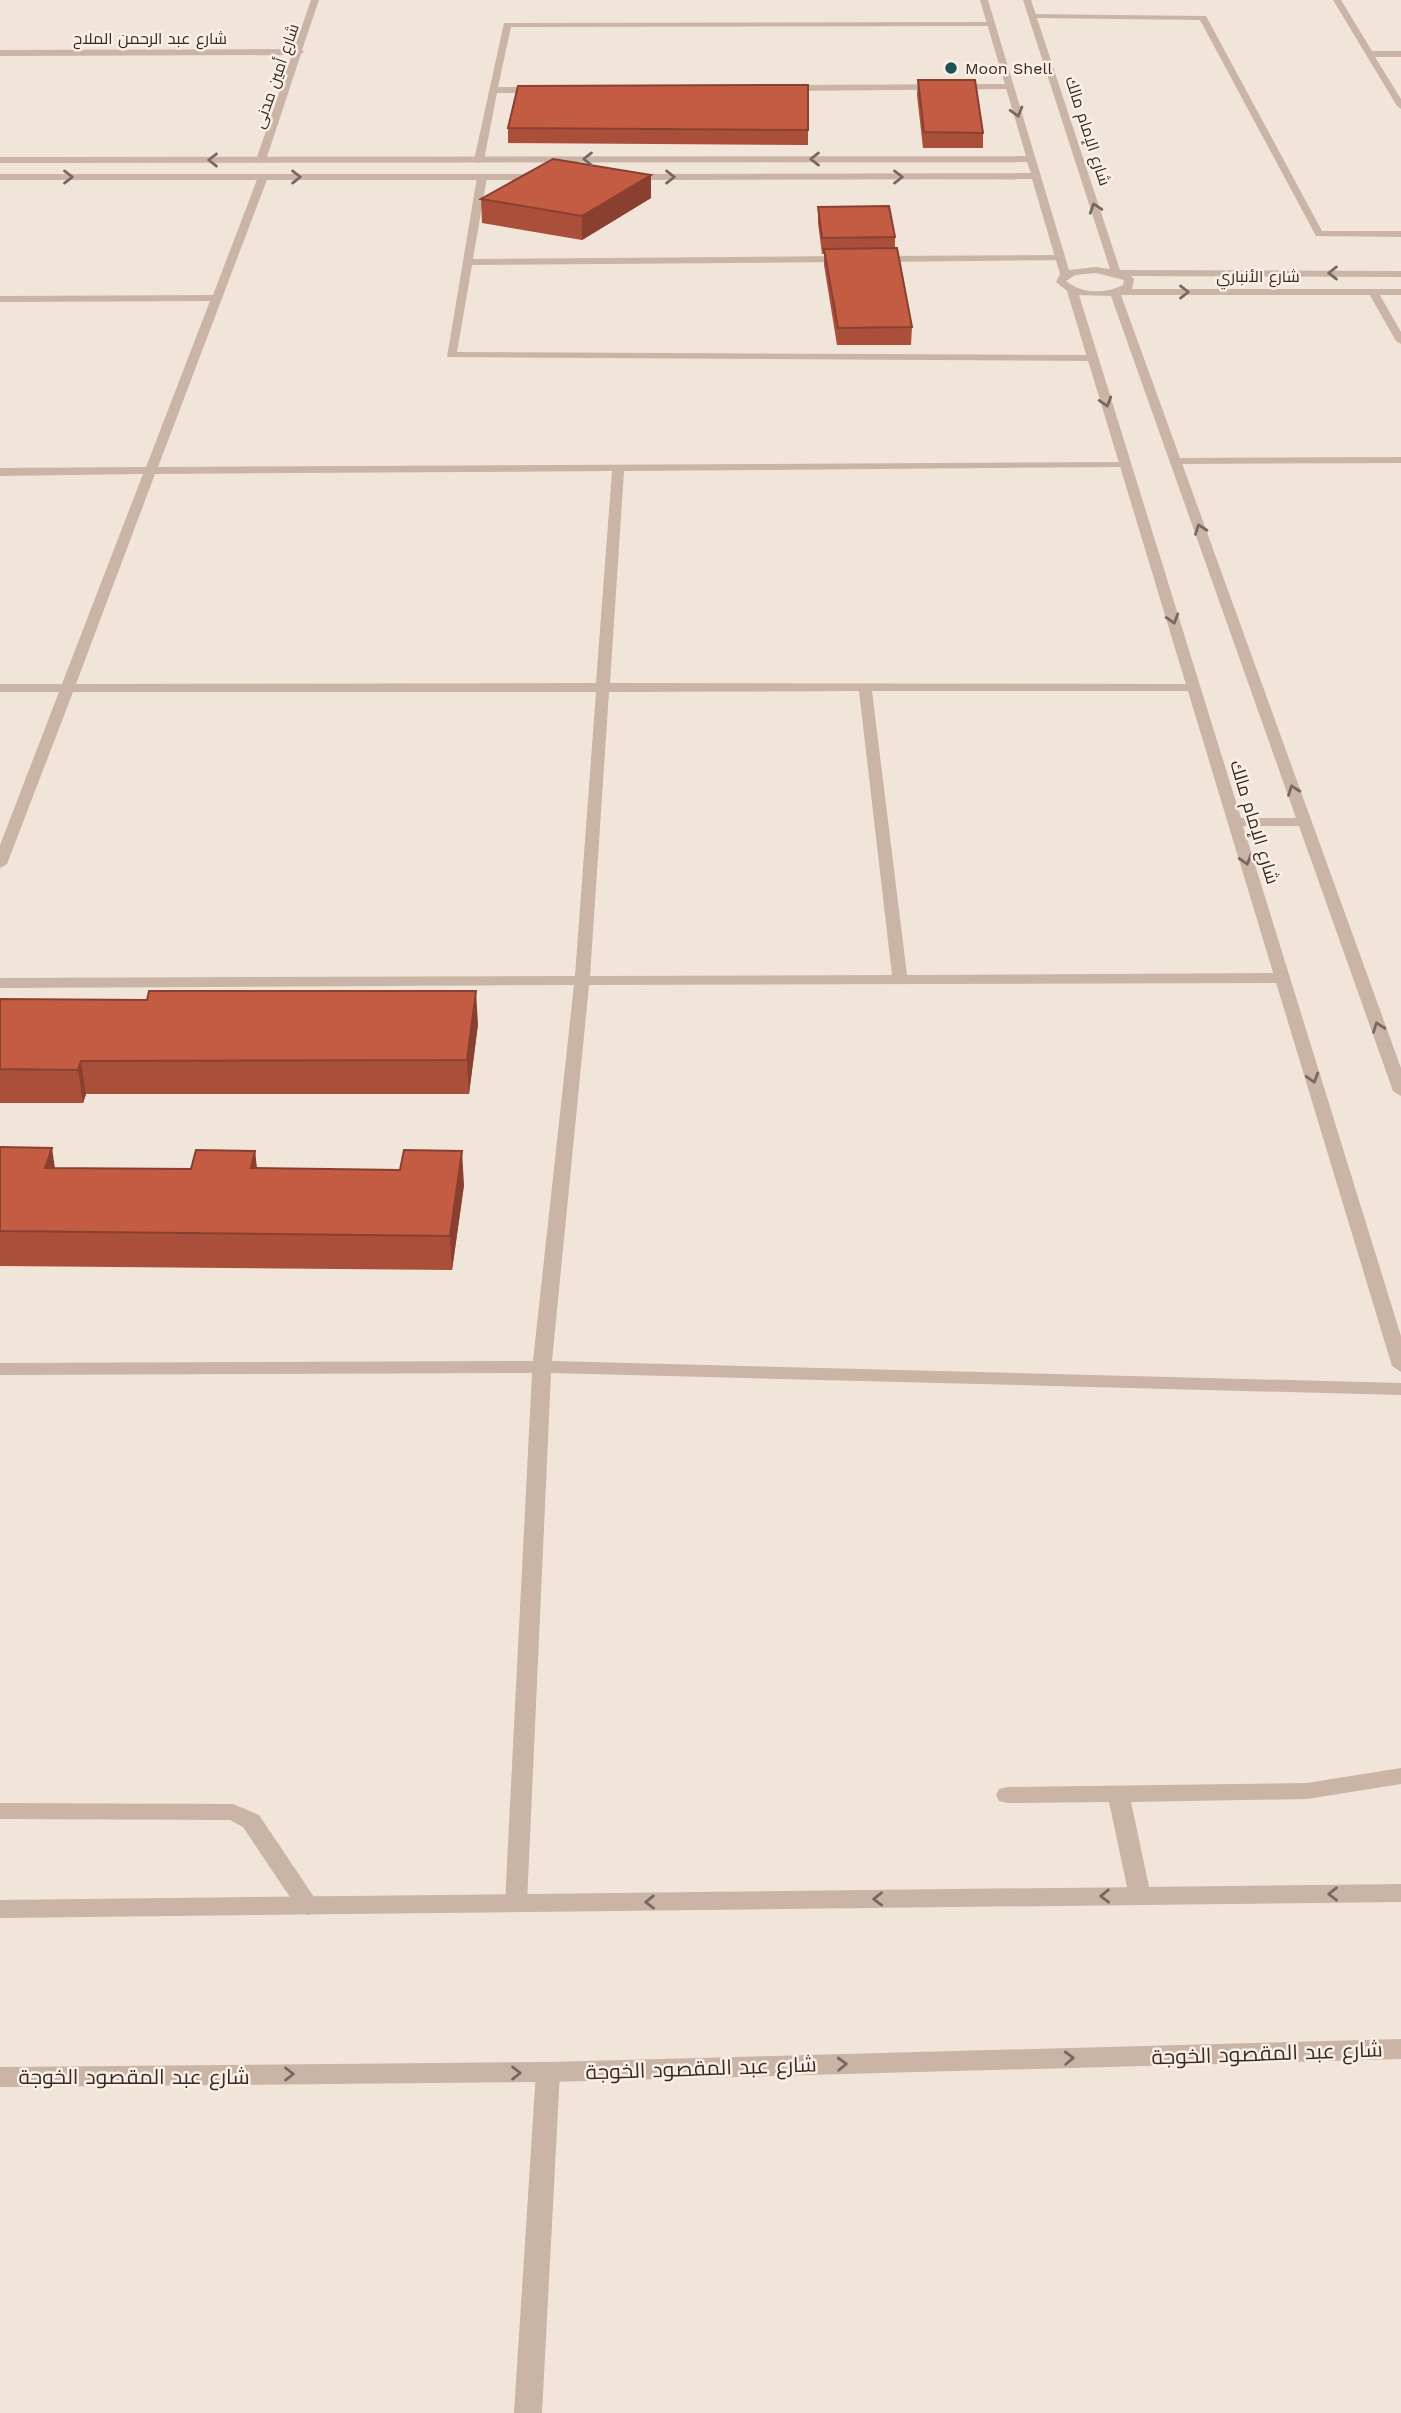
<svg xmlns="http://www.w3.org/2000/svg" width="1401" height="2413" font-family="'Work Sans',Cairo,sans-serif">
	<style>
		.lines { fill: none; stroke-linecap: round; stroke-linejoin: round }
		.service { fill: #c9b4a6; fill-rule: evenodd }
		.minor { fill: #c9b4a6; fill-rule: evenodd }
		.tertiary { fill: #c9b4a6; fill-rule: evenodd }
		.wall { fill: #a94f3a }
		.shaded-wall { fill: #894030 }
		.building { fill: #c45c44; stroke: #894030; stroke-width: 2 }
		.oneway { stroke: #786860 }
		.poi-dot { fill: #1d5555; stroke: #f9efe5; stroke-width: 2.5 }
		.labels { text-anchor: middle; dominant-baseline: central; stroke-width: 5; stroke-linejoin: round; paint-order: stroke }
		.far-street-label { font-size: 16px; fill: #352a27; stroke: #f9efe5 }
		.far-poi-label { font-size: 16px; fill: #352a27; stroke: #f9efe5; text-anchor: start }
		.street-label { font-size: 18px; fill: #352a27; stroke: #f9efe5 }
		.near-street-label { font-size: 21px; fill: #352a27; stroke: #f9efe5 }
	</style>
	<rect width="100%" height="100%" fill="#f1e4d9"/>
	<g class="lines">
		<!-- service -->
		<path class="service" d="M1401,1768V1784L1307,1799L1131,1802L1151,1896L1148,1902L1140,1905L1132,1902L1129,1896L1109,1802L1007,1803L999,1801L996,1795L999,1789L1007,1787L1307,1783Z
			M0,1803L233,1804L259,1815L320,1906L316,1912L308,1915L300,1912L243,1827L230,1820L0,1819Z"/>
		<!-- minor -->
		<path class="minor" d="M311,0H319L302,50L304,52L301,54L266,160L261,163L256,160L292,55L0,56V50L294,49Z
			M1333,0H1341L1372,51H1401V57H1375L1401,99V109L1397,106Z
			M1029,14L1206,16L1322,231H1401V237L1316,236L1200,20L1032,18Z
			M991,22L994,26L511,27L498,87H540L544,90L540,93H497L484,160L479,163L474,160L504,23Z
			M1009,84L1012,89L785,91L781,88L785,85Z
			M263,174L268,177L158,467L1129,462V466L1125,467L624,471L610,683L1198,684L1200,687L1193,691H872L907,975L1282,973L1290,978L1282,983L589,985L552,1361L1401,1383V1395L551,1373L527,1903L524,1909L516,1912L508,1909L505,1903L532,1373L0,1375V1363L533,1361L574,985L0,988V978L575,976L596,692H73L7,864L0,868V845L59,692H0V684H62L143,474L0,476V468L146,467L210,301L0,302V296L213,295L258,177ZM612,471L596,683L76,684L155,474ZM859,691L892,975L590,976L609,692Z
			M482,174L487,177L473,259L845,256L850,259L845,262L472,265L457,352L1093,355L1098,358L1093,361L447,357L477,177Z
			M1060,255L1065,258L1064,260L877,262L872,259L877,256Z
			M1373,289L1378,292L1401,332V344L1396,341L1368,292Z
			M1401,457V463L1176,464L1170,461L1176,458Z
			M548,2062L557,2065L560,2072L542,2413H514L536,2072L539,2065Z"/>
		<!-- tertiary -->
		<path class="tertiary" d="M980,0H988L1069,270L1096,267L1110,269L1023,0H1031L1120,270L1401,271V277L1131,276L1134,279L1132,289H1401V295H1121L1401,1068V1096L1393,1091L1299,826H1243L1401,1336V1372L1392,1366L1067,291L1056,282L1060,274L1032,179L626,180L621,177L626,174L1031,173L1027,162L0,163V157L1026,156ZM1096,273L1124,280L1123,285C1105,294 1082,294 1066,281L1075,275ZM1079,295L1111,296L1296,818H1241Z
			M0,174H542L547,177L542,180H0Z
			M1401,1884V1902L0,1918V1900Z
			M1401,2039V2059L548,2082L0,2087V2067L548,2062Z"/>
	</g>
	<!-- wall -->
	<path class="wall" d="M918,80L983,133V148H923L917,95Z
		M808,85V145L508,143V128Z
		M651,175V198L582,240L482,223L481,199Z
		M818,207L895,237V248L912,327L911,345H837L824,265V254H822L818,223Z
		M0,999L478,1024L469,1094H86L83,1103H0Z
		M0,1147L55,1168L191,1169L255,1151L257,1168L464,1185L452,1270L0,1266Z"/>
	<!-- shaded-wall -->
	<path class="shaded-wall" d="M651,175V198L582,240V216Z
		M476,991L478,1024L469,1094L467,1060Z
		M81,1061L86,1094L83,1103L78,1070Z
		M52,1148L57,1182L45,1168Z
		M255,1151L258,1185L251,1168Z
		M462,1151L464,1185L452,1270L450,1236Z"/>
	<!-- building -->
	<path class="building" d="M918,80H975L983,133L924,132Z
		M768,85H808V130L508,128L518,86Z
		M553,159L651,175L582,216L481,199Z
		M889,206L895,237L822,238L818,207Z
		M897,248L912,327L838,328L824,249Z
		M149,991H476L467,1060L81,1061L78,1070L0,1069V999L147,1000Z
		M0,1147L52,1148L45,1168L191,1169L196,1150L255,1151L251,1168L400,1170L404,1150L462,1151L450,1236L0,1231Z"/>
	<!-- one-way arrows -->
	<defs><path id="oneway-chevron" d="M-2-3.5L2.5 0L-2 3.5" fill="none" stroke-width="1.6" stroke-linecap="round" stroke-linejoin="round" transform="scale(1.75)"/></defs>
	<g class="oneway">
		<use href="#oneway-chevron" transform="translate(1017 112) rotate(74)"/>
		<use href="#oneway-chevron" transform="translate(588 159) rotate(180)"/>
		<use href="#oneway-chevron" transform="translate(815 159) rotate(180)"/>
		<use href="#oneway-chevron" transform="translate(213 160) rotate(180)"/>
		<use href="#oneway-chevron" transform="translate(68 177)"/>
		<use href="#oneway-chevron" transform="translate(296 177)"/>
		<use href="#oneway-chevron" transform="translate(670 177)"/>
		<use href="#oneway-chevron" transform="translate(898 177)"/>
		<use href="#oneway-chevron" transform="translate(1095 208) rotate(-108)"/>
		<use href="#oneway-chevron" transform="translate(1333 273) rotate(-180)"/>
		<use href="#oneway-chevron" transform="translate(1184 292)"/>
		<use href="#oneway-chevron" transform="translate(1106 402) rotate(73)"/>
		<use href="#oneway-chevron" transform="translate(1200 529) rotate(-110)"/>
		<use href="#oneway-chevron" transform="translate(1173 619) rotate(73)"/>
		<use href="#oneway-chevron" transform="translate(1293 790) rotate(-110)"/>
		<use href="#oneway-chevron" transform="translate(1246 860) rotate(73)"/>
		<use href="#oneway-chevron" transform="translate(1378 1027) rotate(-110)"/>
		<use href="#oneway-chevron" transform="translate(1313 1078) rotate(73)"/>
		<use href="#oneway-chevron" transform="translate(1333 1894) rotate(179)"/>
		<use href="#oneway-chevron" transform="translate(1105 1896) rotate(179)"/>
		<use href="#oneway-chevron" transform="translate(878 1899) rotate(179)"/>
		<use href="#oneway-chevron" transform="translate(650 1902) rotate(179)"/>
		<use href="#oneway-chevron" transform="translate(1069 2058) rotate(-2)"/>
		<use href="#oneway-chevron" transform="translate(842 2064) rotate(-2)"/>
		<use href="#oneway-chevron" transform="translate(516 2073)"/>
		<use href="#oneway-chevron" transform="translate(289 2074)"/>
	</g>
	<!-- markers -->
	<circle class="poi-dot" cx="951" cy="68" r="7"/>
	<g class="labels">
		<!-- far-street labels -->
		<g class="far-street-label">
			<text x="150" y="38">شارع عبد الرحمن الملاح</text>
			<text transform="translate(276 76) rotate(-71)">شارع أمين مدنى</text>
			<text transform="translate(1088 131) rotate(72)">شارع الإمام مالك</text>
			<text x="1258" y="276">شارع الأنباري</text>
		</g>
		<!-- far-poi labels -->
		<g class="far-poi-label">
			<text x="965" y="68">Moon Shell</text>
		</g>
		<!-- street labels -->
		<g class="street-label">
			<text transform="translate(1255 822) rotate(73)">شارع الإمام مالك</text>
		</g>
		<!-- near-street labels -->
		<g class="near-street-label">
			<text transform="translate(1267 2053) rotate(-2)">شارع عبد المقصود الخوجة</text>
			<text transform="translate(701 2068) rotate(-2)">شارع عبد المقصود الخوجة</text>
			<text x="134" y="2076">شارع عبد المقصود الخوجة</text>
		</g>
	</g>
</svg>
